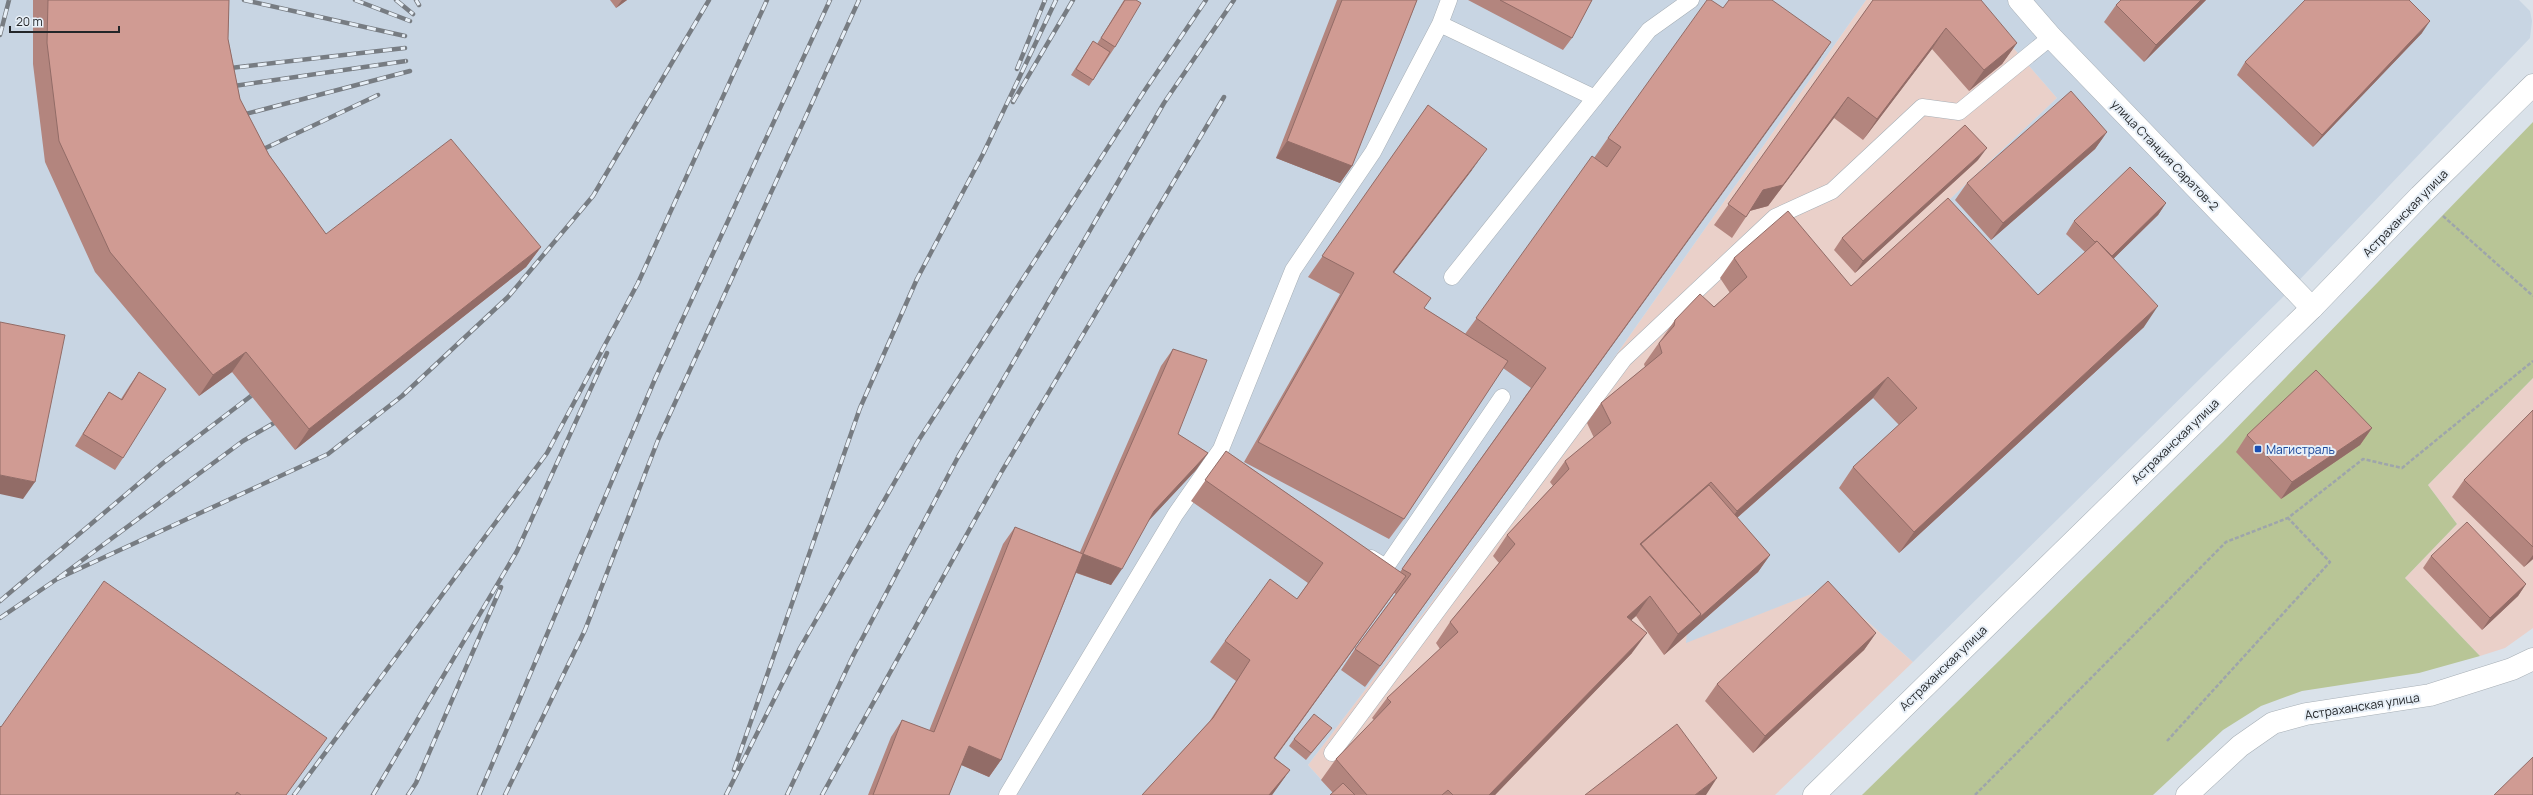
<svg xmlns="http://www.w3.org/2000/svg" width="2533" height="795" font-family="Manrope,sans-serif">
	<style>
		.commercial { fill: #ead0c9 }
		.built { fill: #c8d5e3 }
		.park { fill: #b8c596 }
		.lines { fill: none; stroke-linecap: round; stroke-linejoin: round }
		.lane-casing { stroke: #a7afb6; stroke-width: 17 }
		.street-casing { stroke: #a7afb6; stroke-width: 23 }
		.secondary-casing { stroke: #a7afb6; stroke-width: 23 }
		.path { stroke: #9ea5ab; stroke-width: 2.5; stroke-dasharray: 4 2; stroke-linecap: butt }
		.lane { stroke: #fff; stroke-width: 16 }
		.street { stroke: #fff; stroke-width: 22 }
		.secondary { stroke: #fff; stroke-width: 22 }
		.rail-casing { stroke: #777c82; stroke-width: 4.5 }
		.rail { stroke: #e7eff7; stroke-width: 3; stroke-dasharray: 9; stroke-linecap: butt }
		.wall { fill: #b3857e }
		.shaded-wall { fill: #926c67 }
		.building { fill: #d09b93; stroke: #926c67 }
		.transit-dot { fill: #1a4fb4; stroke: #e7eff7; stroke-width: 1.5 }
		.labels { text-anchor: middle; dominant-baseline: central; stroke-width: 4; stroke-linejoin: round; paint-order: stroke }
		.street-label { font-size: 12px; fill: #232629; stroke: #e7eff7 }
		.transit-label { font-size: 12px; fill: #164399; stroke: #e7eff7; text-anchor: start }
	</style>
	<rect width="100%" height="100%" fill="#dae2ea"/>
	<!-- commercial -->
	<path class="commercial" d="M1866,0H1972L2057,98L1836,307L1873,398L1722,531L1686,642L1829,587L1913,662L1775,795H1335L1308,765L1573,416Z
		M2533,378V628L2505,648L2480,656L2405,578L2457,524L2428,485Z"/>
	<!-- built -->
	<path class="built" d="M0,0H1866L1573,416L1308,765L1335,795H0Z
		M1972,0H2519L2530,11L2532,21L2530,38L2286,294L1913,662L1829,587L1686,643L1697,502L1836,307L2057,98Z"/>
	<!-- park -->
	<path class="park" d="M2533,122V378L2428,485L2457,524L2405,578L2480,656L2419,673L2302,691L2261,706L2223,730L2153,795H1862L2223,442Z"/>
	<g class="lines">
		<defs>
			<path id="lane" d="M1440,24L1595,98
				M1452,277L1649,30L1691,0
				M1371,558L1386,567L1502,397
				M1332,753L1624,359L1775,217L1832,191L1922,107L1959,112L2051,37
				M1007,795L1175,515L1221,449L1293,270L1373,152L1440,24L1449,0"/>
			<path id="street" d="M2019,0L2051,37L2312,308"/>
			<path id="secondary" d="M1814,795L2312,308L2420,196L2533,85
				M2187,795L2240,746L2273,723L2306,714L2430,695L2512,669L2533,659"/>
		</defs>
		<!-- lane casing -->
		<use href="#lane" class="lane-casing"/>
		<!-- street casing -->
		<use href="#street" class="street-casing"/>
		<!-- secondary casing -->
		<use href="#secondary" class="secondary-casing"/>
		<!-- path -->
		<path class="path" d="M2443,216L2533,296
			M2167,741L2330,562L2288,518
			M1975,795L2226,542L2288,518L2363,459L2402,468L2533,361"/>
		<!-- lane -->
		<use href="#lane" class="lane"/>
		<!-- street -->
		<use href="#street" class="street"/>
		<!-- secondary -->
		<use href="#secondary" class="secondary"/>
		<defs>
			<path id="rail" d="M244,0L405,36
				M355,0L410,21
				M396,0L413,14
				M416,0L419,5
				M0,35L9,0
				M222,69L405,48
				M1017,69L1045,0
				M227,87L406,61
				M1013,102L1073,0
				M238,116L410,71
				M255,153L378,95
				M57,579L328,454L402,396L508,297L593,196L709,0
				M0,601L163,463L251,396
				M0,618L57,579L243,441L274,423
				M734,770L860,408L917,279L983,154L1056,0
				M294,795L547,453L638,283L767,0
				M373,795L517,551L607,353
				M408,795L416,783L501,587
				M479,795L655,379L830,0
				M505,795L585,630L658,440L859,0
				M726,795L800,648L918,441L1145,90L1206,0
				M787,795L853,656L958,457L1164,103L1234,0
				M822,795L1002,471L1224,97"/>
		</defs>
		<!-- rail casing -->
		<use href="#rail" class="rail-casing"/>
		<!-- rail -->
		<use href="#rail" class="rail"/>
	</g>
	<!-- wall -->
	<path class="wall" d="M33,0H229L228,39L240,99L269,155L326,234L541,247L526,267L295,450L232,372L199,396L95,272L45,162L33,64Z
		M610,0H627L616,8Z
		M1124,0H1136L1115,47L1089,86L1071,75L1093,41L1097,44Z
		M1337,0H1417L1352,166L1340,183L1276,158Z
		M1468,0H1592L1572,38L1563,50Z
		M1873,0L2017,43L2002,64L1969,91L1932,49L1863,140L1834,118L1768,206L1750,211L1732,238L1714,225Z
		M2206,0L2144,62L2104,22L2116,5Z
		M1723,8L1831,42L1365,687L1341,670L1355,649L1396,594L1394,593L1275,758L1290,770L1272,795H1142L1209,722L1236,681L1210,662L1225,641L1297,599L1308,583L1191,501L1226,451L1400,572L1531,388L1503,368L1404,519L1389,539L1244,462L1340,294L1308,277L1428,105L1472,170L1394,272L1424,308L1465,334L1594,158L1608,138Z
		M2422,33L2313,147L2237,75L2245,62Z
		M2107,132L2095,149L1991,240L1955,200L1967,183Z
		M1978,160L1855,273L1834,250L1842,238Z
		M2166,203L2158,215L2114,258L2144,327L1899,553L1839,488L1853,467L1899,425L1873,398L1737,518L1770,555L1758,572L1664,655L1636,616L1631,620L1632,653L1495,795H1330L1333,793L1321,780L1336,759L1374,720L1372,718L1387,698L1440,649L1436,643L1450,622L1499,563L1493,556L1507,535L1553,486L1550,482L1565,461L1594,438L1587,423L1601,403L1645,367L1644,364L1675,320L1714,307L1730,293L1720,278L1734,258L1851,286L2038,295L2085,252L2066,234L2074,221Z
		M1173,349L1178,434L1208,453L1196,470L1148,521L1111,585L1076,573L1001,760L989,777L961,765L949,795H868L891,737L902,720L929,731L1003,544L1015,527L1080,552L1161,366Z
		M139,372L123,458L115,470L75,446L101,404L109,392L121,399L130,385Z
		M2533,410V559L2524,567L2452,497L2464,480Z
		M2372,428L2360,445L2281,499L2236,452L2247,435Z
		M2431,556L2526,584L2518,596L2482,630L2423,568Z
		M1876,633L1864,650L1753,753L1705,701L1717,684Z
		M1,727L287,795H0Z
		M1332,728L1306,760L1289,746L1294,739Z"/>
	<!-- shaded-wall -->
	<path class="shaded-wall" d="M622,0H627L616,8Z
		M2201,0H2206L2144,62L2156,45Z
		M2430,21L2422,33L2313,147L2322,135Z
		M1946,28L1932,49L1863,140L1877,119Z
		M1831,42L1817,63L1365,687L1380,666Z
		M2017,43L2002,64L1969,91L1984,70Z
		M1848,97L1834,118L1768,206L1749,211L1763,190Z
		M2107,132L2095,149L1991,240L2003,223Z
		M1287,141L1352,166L1340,183L1276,158Z
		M1987,148L1978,160L1855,273L1863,261Z
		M1487,149L1472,170L1379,292L1393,272Z
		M2166,203L2158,215L2102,270L2110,258Z
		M541,247L526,267L295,450L309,429Z
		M2158,306L2144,327L1899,553L1914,532Z
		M246,352L232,372L199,396L213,375Z
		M1888,377L1873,398L1722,531L1737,511Z
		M2372,428L2360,445L2281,499L2292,482Z
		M1208,453L1196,470L1142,528L1154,511Z
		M0,475L35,482L23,499L0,494Z
		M1711,482L1697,502L1637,547L1640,544Z
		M1083,554L1122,569L1111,585L1072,571Z
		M1770,555L1758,572L1664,655L1678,634Z
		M2533,555V559L2524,567Z
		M1406,576L1391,597L1260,778L1274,758Z
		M2526,584L2518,596L2482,630L2490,618Z
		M1650,596L1636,616L1612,638L1627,617Z
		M1647,633L1632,653L1495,795H1489Z
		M1876,633L1864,650L1753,753L1765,736Z
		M969,746L1001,760L989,777L957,763Z
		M1290,770L1272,795H1269Z
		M1717,778L1706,795H1695Z"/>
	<!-- building -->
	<path class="building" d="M48,0H229L228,39L240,99L269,155L326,234L451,139L541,247L309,429L246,352L213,375L110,252L59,141L47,43Z
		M1125,0H1136L1141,3L1115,47L1101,38Z
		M1342,0H1417L1352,166L1287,141Z
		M1500,0H1592L1572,38Z
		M1707,0H1711L1723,8L1729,0H1772L1831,42L1380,666L1355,649L1411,574L1402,569L1546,368L1476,318L1592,156L1607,167L1621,147L1608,138Z
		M1873,0H1981L2017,43L1984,70L1946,28L1877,119L1848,97L1783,185L1763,190L1746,217L1728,204Z
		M2121,0H2201L2156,45L2116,5Z
		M2305,0H2409L2430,21L2322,135L2245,62Z
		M1093,41L1110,52L1093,80L1076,69Z
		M2071,91L2107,132L2003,223L1967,183Z
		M1428,105L1487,149L1393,272L1431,298L1424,308L1508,361L1404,519L1258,442L1354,273L1322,256Z
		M1965,125L1987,148L1863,261L1842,238Z
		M2130,167L2166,203L2112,256L2097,241L2095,242L2074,221Z
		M1948,198L2038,295L2097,241L2158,306L1914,532L1853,467L1917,408L1888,377L1737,511L1711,482L1640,544L1701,614L1678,634L1650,596L1627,617L1647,633L1489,795H1453L1448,790L1442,795H1367L1336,759L1391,702L1387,698L1458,632L1450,622L1515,544L1507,535L1569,469L1565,461L1611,423L1601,403L1662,353L1659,343L1674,326L1675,320L1700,294L1714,307L1747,277L1734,258L1788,211L1851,286Z
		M0,322L65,335L35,482L0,475Z
		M1173,349L1207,360L1178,434L1208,453L1154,511L1122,569L1083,554Z
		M2316,370L2372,428L2292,482L2247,435Z
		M139,372L166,389L123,458L83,434L109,392L122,400Z
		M2533,410V547L2464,480Z
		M1226,451L1406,576L1274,758L1290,770L1269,795H1142L1213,718L1250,660L1225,641L1270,579L1297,599L1323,563L1205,480Z
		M1709,485L1770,555L1699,618L1701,614L1641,544Z
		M2467,522L2526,584L2490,618L2431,556Z
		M1015,527L1083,554L1001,760L969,746L949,795H873L902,720L934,732Z
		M104,581L327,738L286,795H241L237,792L235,795H0V726L1,727Z
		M1828,581L1876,633L1765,736L1717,684Z
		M1314,714L1332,728L1311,753L1294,739Z
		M1677,724L1717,778L1695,795H1585Z
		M2533,757V795H2494Z
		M1343,783L1355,795H1330Z"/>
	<!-- markers -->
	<rect class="transit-dot" x="2254" y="445" width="8" height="8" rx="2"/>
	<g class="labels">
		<!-- street labels -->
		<g class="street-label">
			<text transform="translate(2165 155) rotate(46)">улица Станция Саратов-2</text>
			<text transform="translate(2405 213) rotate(-46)">Астраханская улица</text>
			<text transform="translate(2175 441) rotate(-44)">Астраханская улица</text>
			<text transform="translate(1943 668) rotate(-44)">Астраханская улица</text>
			<text transform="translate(2362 706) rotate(-9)">Астраханская улица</text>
		</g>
		<!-- transit labels -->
		<g class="transit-label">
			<text x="2266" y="449">Магистраль</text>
		</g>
	</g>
	<!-- scale -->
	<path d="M10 26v6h109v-6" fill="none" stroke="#232629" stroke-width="2"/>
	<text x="16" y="26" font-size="12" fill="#232629" stroke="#e7eff7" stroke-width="3" paint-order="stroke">20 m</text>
</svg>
